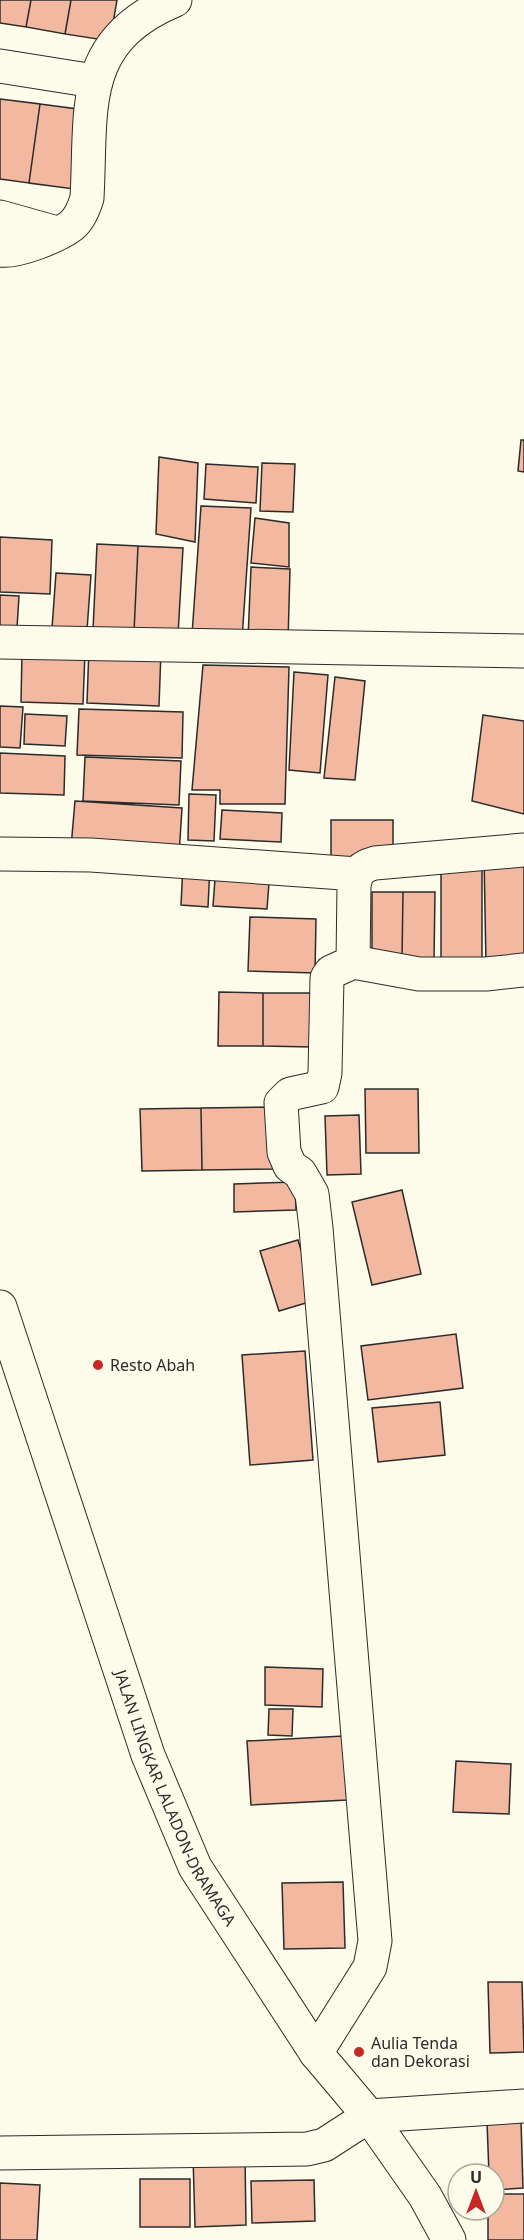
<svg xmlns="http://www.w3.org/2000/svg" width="524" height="2240" font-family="'Noto Sans',sans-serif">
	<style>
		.building { fill: #f2b8a0; stroke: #2b2b2b; stroke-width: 1.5 }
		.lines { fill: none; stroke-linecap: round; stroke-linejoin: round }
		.minor-casing { stroke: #2b2b2b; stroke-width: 35 }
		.major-casing { stroke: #2b2b2b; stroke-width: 35 }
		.minor { stroke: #fdfbea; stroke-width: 33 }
		.major { stroke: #fdfbea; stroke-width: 33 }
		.poi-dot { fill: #c62828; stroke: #fdfbea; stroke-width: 2 }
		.labels { text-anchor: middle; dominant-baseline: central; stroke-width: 4.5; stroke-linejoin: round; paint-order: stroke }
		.poi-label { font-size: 16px; fill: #2b2b2b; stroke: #fdfbea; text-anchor: start }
		.street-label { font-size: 16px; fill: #2b2b2b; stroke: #fdfbea }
	</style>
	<rect width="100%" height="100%" fill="#fdfbea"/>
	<!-- building -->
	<path class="building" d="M0,0H31L26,27L0,23Z
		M31,0H71L65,34L26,27Z
		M71,0H117L110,41L65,34Z
		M0,99L40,104L29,183L0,179Z
		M40,104L85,110L74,189L29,183Z
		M521,440H524V472L518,471Z
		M159,457L198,463L195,542L156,534Z
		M262,463L295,464L293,512L260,511Z
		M206,464L258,467L256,503L204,499Z
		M201,506L251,508L242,639L192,635Z
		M255,518L289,523V567L251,563Z
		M0,537L52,540L50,594L0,592Z
		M97,544L138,546L134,632L93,630Z
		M138,546L183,548L178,635L134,632Z
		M251,567L290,569L288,641L248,639Z
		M56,573L91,575L87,630L52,628Z
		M0,595L19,596L17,628L0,627Z
		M89,647L161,651L159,706L87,703Z
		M22,652L85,653L83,704L21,702Z
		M203,665L289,667L285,804H220V790H192Z
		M294,672L328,675L320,773L289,770Z
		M335,677L365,681L355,780L324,778Z
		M0,706L23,707L20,748L0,747Z
		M79,709L183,712L182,758L77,755Z
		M25,714L67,716L65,746L24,744Z
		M483,715L524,721V814L472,801Z
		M0,753L65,756L64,795L0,793Z
		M85,757L181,761L179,805L83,801Z
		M189,794L216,795L214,841L188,840Z
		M75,801L182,808L179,855L71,847Z
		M222,810L282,813L281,842L220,839Z
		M331,820H393V858H331Z
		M484,856H524V964H486Z
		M183,864L210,866L208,907L181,905Z
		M441,864H482V969L441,968Z
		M216,866L270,870L267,909L213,906Z
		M372,892H403L402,959H372Z
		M403,892H435L434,960L402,959Z
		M250,917L316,919L315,973L248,971Z
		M219,992L263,993V1046H218Z
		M263,993H313L312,1047L263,1046Z
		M365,1089H418L419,1153H366Z
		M275,1107L276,1169L202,1170L201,1108Z
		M201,1108L202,1170L142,1171L140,1109Z
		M359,1115L361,1174L327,1175L325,1116Z
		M295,1182L296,1210L234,1212V1184Z
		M402,1190L421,1274L372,1285L352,1202Z
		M298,1240L316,1300L279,1311L260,1251Z
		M456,1334L463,1388L368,1400L361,1346Z
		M305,1351L313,1460L250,1465L242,1355Z
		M440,1402L445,1455L378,1462L372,1408Z
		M265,1667L323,1669L322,1707L265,1705Z
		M269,1709H293L292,1736L268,1735Z
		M343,1736L347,1800L251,1805L247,1741Z
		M456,1761L511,1764L509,1814L453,1812Z
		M343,1882L345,1948L284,1949L282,1883Z
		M488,1982H522L524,2052L490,2053Z
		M521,2121L523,2188L494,2190V2174H489L487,2122Z
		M193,2156H245L246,2225L195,2227Z
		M140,2179H190V2227H140Z
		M314,2180L315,2221L252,2223L251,2181Z
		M0,2183L40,2185L37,2240H0Z
		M494,2194H524V2240H488V2210H494Z"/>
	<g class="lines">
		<defs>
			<path id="minor" d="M0,66L94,81
				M0,217L57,233
				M0,250C16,253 58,236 71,226C80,219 84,208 87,198C92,109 77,41 175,0
				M0,642L524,651
				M0,854L91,855L357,874
				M353,962L419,974H486L524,970
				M316,2053L370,1967L375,1941L316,1228L312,1194L300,1173L290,1166L284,1152L281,1103L290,1094L322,1087L325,1073L327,978L331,972L353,962L354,885C357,871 361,867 375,863L524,850
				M0,2153L307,2149L324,2145L369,2116L524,2106"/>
			<g id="major">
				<path id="s1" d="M0,1307L148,1755L195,1867L316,2053L369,2116L425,2196L449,2240"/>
			</g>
		</defs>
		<!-- minor casing -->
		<use href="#minor" class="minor-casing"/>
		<!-- major casing -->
		<use href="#major" class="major-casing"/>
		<!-- minor -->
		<use href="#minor" class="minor"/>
		<!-- major -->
		<use href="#major" class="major"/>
	</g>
	<!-- markers -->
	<g class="poi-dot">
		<circle cx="98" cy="1365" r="6"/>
		<circle cx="359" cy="2052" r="6"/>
	</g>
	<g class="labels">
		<!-- poi labels -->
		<g class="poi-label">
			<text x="110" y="1365">Resto Abah</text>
			<text x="371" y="2043">Aulia Tenda<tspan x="371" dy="18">dan Dekorasi</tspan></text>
		</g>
		<!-- street labels -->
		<g class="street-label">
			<text stroke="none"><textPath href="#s1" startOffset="522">JALAN LINGKAR LALADON-DRAMAGA</textPath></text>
		</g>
	</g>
	<!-- north arrow -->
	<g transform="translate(476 2192)"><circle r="28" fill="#fdfbea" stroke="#a9a89e" stroke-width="1.5"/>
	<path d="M0-4.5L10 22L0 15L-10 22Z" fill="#c62828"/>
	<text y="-9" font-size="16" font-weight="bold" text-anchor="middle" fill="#2b2b2b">U</text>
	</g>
</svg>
